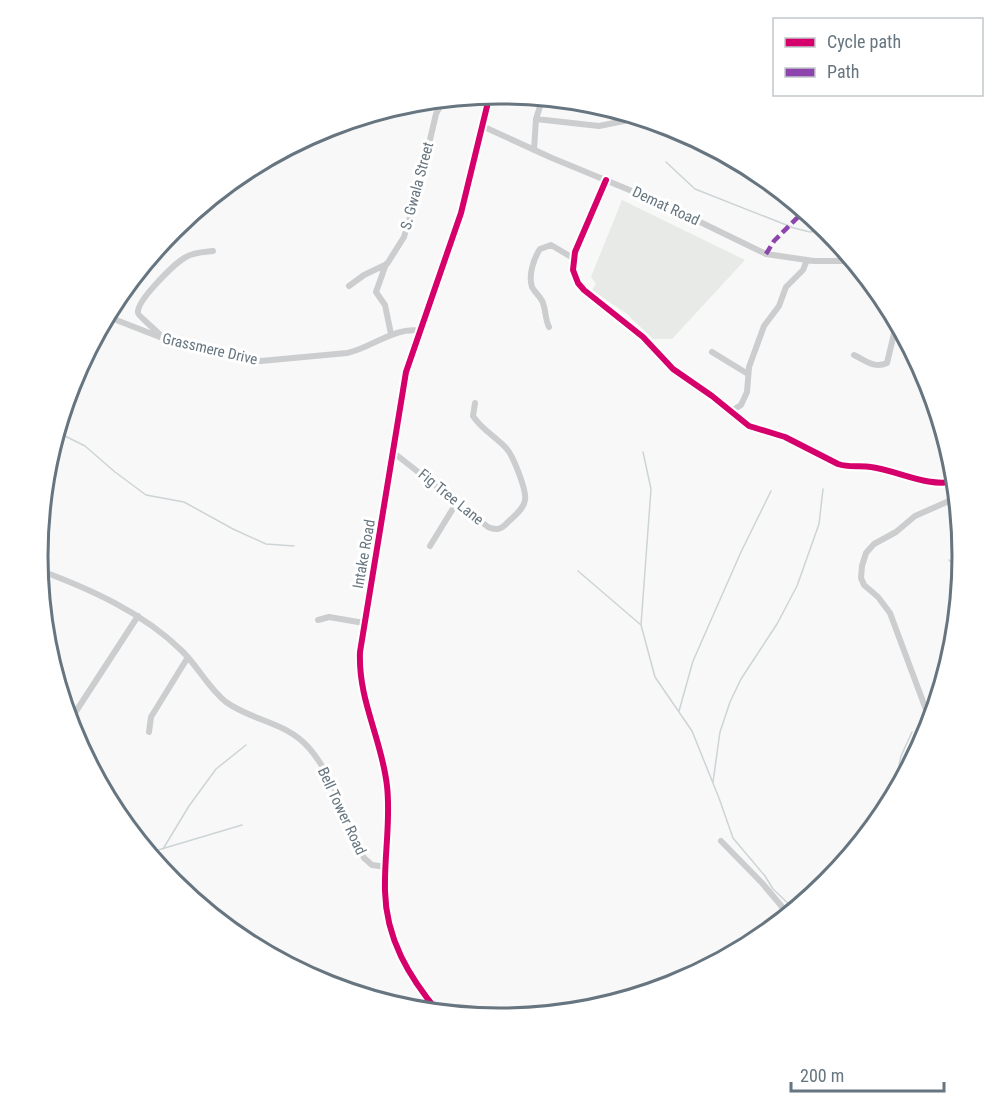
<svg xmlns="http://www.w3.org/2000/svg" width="1001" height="1112" font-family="'Roboto Condensed',sans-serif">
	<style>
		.green { fill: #e7eae6 }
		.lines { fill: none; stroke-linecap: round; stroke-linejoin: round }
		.stream { stroke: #cdd4d6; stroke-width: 1.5 }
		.minor { stroke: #cbcdce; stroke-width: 6 }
		.quiet { stroke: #8e44ad; stroke-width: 4.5; stroke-dasharray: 9 4.5; stroke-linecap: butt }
		.cycleway-casing { stroke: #fff; stroke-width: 10 }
		.cycleway { stroke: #d6006c; stroke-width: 6 }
		.labels { text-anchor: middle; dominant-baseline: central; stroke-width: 6; stroke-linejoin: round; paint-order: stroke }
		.street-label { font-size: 15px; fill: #66757f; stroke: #fff }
		.rim { fill: none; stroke: #66757f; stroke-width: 3 }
	</style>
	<rect width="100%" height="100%" fill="#f8f8f8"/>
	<!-- green -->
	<path class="green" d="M622,200L745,260L672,339H653L627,314L592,290L596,284L591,277Z"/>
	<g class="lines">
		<!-- stream -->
		<path class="stream" d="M666,162L695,189L794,228L810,232L829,229
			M216,193L270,157
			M57,432L85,446L115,472L146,495L184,502L233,529L266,544L294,546
			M643,452L651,489L641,625L655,677L692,731L719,798L733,838L765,876L773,889L795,910
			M949,560L962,573
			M578,571L641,625
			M679,711L693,661L741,552L771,491
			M713,782L720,732L730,702L741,679L777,624L797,586L819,524L823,489
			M891,804L901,756L912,732
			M163,849L189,806L216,769L246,745
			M148,853L242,825"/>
		<!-- minor -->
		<path class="minor" d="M536,119L599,126L624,121
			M482,126L552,158L661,203L766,254L814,261H855
			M534,150L536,119L543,97
			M606,180L575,252L573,270L578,283L584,290L643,337L673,369L712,396L749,426L785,437L838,464C849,468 860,465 871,467C899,471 928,488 956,481
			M386,264L376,292L385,305L391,334
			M349,286L364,275L387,264L404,237L418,191L436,114C445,91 469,101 488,103
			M106,316L170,341L261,361L347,353C372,348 394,326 421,331
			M549,327C545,319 546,311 543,303C541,297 535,293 532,287C528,275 534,258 540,249L551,245L573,258
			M164,339C159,332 138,316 138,313C136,301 175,263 186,257C194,252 204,252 213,251
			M712,352L748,374
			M854,355C865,360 874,369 887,363L897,321
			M730,412L741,405L747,392L749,367L764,326L779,306L786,287L803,270L807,260
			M394,453L488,527C497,531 502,529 508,522C514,516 524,509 525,500C527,491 513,455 506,448C496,437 481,429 473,416L475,403
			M430,546L457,502
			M39,570C90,589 142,612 181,650C198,666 208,688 226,702C252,721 287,722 309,748C333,775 349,825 364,858L372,865L386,867
			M318,620L329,617L364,623
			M69,722L138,616
			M931,723L890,613L878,597L864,585L861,578L862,566L866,553L874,544L896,532L915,516L949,501L957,495
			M149,732L151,717L188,657
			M721,841L762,883L789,915
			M423,1011L430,1001
			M439,1013C409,977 386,939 385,891C384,855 391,821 387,786C382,739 358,701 360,652L406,372L461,213L490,94"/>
		<!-- quiet -->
		<path class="quiet" d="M766,254L774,241L805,210"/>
		<defs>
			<path id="cycleway" d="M606,180L575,252L573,270L578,283L584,290L643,337L673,369L712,396L749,426L785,437L838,464C849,468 860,465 871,467C899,471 928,488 956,481
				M439,1013C409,977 386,939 385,891C384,855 391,821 387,786C382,739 358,701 360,652L406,372L461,213L490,94"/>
		</defs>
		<!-- cycleway casing -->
		<use href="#cycleway" class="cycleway-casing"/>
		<!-- cycleway -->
		<use href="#cycleway" class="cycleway"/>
	</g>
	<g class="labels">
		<!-- street labels -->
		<g class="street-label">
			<text transform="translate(417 186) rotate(-75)">S. Gwala Street</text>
			<text transform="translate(666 206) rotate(25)">Demat Road</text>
			<text transform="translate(210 349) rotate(13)">Grassmere Drive</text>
			<text transform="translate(451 497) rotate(39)">Fig Tree Lane</text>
			<text transform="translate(364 554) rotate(-80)">Intake Road</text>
			<text transform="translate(342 811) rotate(65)">Bell Tower Road</text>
		</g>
	</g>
	<!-- crop -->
	<path d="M0 0H1001V1112H0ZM48 556a452 452 0 1 1 904 0a452 452 0 1 1-904 0Z" fill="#fff" fill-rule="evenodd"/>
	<path class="rim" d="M48 556a452 452 0 1 1 904 0a452 452 0 1 1-904 0Z"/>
	<!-- legend -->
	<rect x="773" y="18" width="210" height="78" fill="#ffffff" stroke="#c2c8cc" stroke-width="1.5"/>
	<rect x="785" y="38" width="30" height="9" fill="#d6006c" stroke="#c2c8cc" stroke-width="1.5"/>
	<text x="827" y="48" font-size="18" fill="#66757f">Cycle path</text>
	<rect x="785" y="68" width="30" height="9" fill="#8e44ad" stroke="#c2c8cc" stroke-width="1.5"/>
	<text x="827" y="78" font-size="18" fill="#66757f">Path</text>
	<!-- scale -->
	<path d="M791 1082v9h153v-9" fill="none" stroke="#66757f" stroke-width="3"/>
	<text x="800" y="1082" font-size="18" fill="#66757f" stroke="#ffffff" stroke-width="4.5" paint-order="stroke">200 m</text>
</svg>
